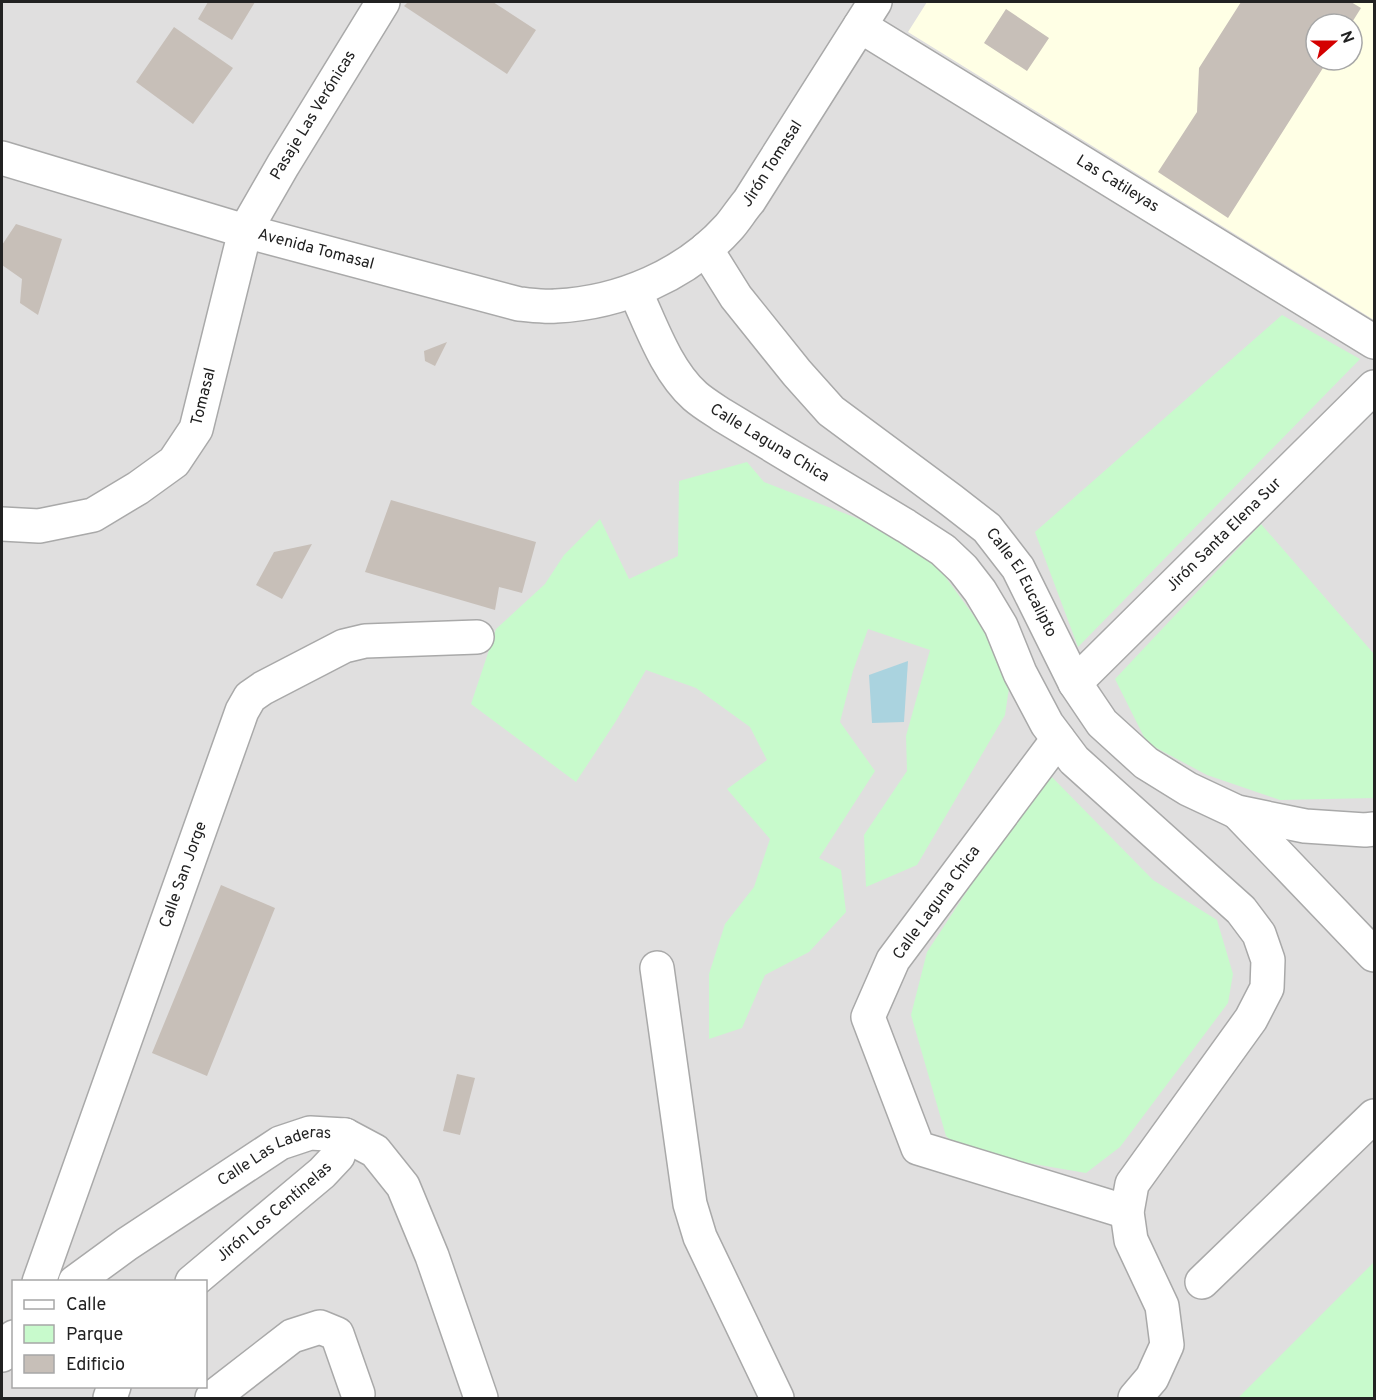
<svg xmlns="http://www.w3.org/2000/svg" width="1376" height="1400" font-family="Overpass,sans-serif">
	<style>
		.residential { fill: #e0dfdf; fill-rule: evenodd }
		.education { fill: #ffffe5; fill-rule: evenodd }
		.park { fill: #c8facc }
		.water { fill: #aad3df }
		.building { fill: #c7bfb8 }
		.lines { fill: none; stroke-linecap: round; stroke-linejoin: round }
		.minor-casing { stroke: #a9a9a9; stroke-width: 36 }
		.minor { stroke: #fff; stroke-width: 33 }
		.labels { text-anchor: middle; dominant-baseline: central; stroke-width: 4.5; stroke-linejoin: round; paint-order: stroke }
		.street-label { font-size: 16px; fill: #222; stroke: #fff }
	</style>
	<rect width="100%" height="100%" fill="#f2efe9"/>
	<!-- residential -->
	<path class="residential" d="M2,2H1374V1398H2ZM1316,24H1352V60H1316ZM14,1282H206V1386H14Z"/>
	<!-- education -->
	<path class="education" d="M927,2H1374V320L908,32ZM1316,24H1352V60H1316Z"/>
	<!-- park -->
	<path class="park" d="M1282,315L1360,359L1078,647L1035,532Z
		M747,462L764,482L859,519L933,560L982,627L1009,688L1005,715L917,865L866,887L864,835L907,771L906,736L930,650L868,629L853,671L840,722L875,771L819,858L841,870L846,912L809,952L765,975L742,1028L709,1039V974L725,924L754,887L770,839L727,789L767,760L750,727L696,688L646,670L616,721L576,782L471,704L496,629L545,584L564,555L600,519L629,579L678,556L679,481Z
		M1261,524L1374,654V798L1280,800L1207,775L1147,743L1115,679Z
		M1046,771L1153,880L1217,920L1233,974L1228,1003L1120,1147L1086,1173L964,1152L946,1136L911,1015L927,952Z
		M1374,1262V1398H1238Z"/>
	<!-- water -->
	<path class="water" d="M908,661L904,722L872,723L869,675Z"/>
	<!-- building -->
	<path class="building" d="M208,2H255L232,40L198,19Z
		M408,2H493L536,30L507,74L404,6Z
		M1241,2H1351L1361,8L1351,24H1316V60H1328L1228,218L1158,172L1197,112L1199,68Z
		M1006,9L1049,38L1027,71L984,43Z
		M174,27L233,68L193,124L136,82Z
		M16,224L62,239L38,315L20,303L22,279L2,265V245Z
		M447,342L435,366L425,361L424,351Z
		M391,500L536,542L522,593L499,587L495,610L365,572Z
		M312,544L282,599L256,585L274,552Z
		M221,885L275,908L207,1076L152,1053Z
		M457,1074L475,1078L460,1135L443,1131Z"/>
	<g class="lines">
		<defs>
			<g id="minor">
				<path id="s1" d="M860,26L1374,342"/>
				<path id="s2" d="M2,158L245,231L519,304C531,305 544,307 556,306C620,303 686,275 729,227C736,219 742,209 749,201L875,2"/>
				<path id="s3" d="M706,249L736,297L797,373L831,411L951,500L987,528L1018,568L1075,683L1102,723L1146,763L1188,789L1237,812L1305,826L1365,830L1374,829"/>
				<path id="s4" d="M635,291C651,325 666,370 695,396C703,403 713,409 722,415L906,526L943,550L963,569L980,591L1001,626L1020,673L1047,724L1074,760L1241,910L1259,934L1268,960L1267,988L1251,1019L1132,1184L1127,1212L1131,1240L1162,1306L1167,1345L1152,1378L1135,1398"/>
				<path id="s5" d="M2,524L39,526L93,515L138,488L174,462L196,429L245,231L283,165L383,2"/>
				<path id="s6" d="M1075,683L1374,387"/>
				<path d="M1058,739L893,960L868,1017L918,1148L1127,1212"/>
				<path d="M1237,812L1374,955"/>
				<path d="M657,968L690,1204L700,1237L777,1398"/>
				<path id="s7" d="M39,1282L242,711L250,697L263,688L344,646L365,641L477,637"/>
				<path id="s8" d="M75,1282L127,1244L280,1143L310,1133L345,1135L375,1151L403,1186L432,1256L481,1398"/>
				<path id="s9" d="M192,1282L322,1173L338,1156L345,1135"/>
				<path d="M1202,1282L1374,1116"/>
				<path d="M2,1355L14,1337"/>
				<path d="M110,1398L114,1386"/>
				<path d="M212,1398L292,1336L320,1327L337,1334L358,1394"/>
			</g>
		</defs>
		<!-- minor casing -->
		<use href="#minor" class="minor-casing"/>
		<!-- minor -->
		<use href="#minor" class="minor"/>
	</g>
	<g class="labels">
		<!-- street labels -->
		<g class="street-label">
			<text stroke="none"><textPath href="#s5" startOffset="567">Pasaje Las Verónicas</textPath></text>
			<text stroke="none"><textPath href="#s2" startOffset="846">Jirón Tomasal</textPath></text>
			<text stroke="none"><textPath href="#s1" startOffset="302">Las Catileyas</textPath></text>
			<text stroke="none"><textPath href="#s2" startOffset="327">Avenida Tomasal</textPath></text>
			<text stroke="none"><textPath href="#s5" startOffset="262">Tomasal</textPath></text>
			<text stroke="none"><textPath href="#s4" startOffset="210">Calle Laguna Chica</textPath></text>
			<text stroke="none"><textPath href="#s6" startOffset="210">Jirón Santa Elena Sur</textPath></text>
			<text stroke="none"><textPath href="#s3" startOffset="465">Calle El Eucalipto</textPath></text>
			<text stroke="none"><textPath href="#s7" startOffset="432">Calle San Jorge</textPath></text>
			<text transform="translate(937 903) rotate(-54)">Calle Laguna Chica</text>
			<text stroke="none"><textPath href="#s8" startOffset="238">Calle Las Laderas</textPath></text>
			<text stroke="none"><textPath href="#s9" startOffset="108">Jirón Los Centinelas</textPath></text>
		</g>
	</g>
	<!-- border -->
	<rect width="1376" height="1400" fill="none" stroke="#222222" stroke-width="6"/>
	<!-- legend -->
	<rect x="12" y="1280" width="195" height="108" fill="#ffffff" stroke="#a7a7a7" stroke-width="1.5"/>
	<rect x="24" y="1300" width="30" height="9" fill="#ffffff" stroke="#a7a7a7" stroke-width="1.5"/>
	<text x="66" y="1310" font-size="18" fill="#222222">Calle</text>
	<rect x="24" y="1325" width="30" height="18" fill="#c8facc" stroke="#a7a7a7" stroke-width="1.5"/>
	<text x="66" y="1340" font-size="18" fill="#222222">Parque</text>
	<rect x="24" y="1355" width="30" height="18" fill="#c7bfb8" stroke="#a7a7a7" stroke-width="1.5"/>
	<text x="66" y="1370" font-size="18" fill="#222222">Edificio</text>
	<!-- north arrow -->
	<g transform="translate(1334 42) rotate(69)"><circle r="28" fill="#ffffff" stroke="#a7a7a7" stroke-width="1.5"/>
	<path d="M0-4.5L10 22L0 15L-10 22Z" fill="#d40000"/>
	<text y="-9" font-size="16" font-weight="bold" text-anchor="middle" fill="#222222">N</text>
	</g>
</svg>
